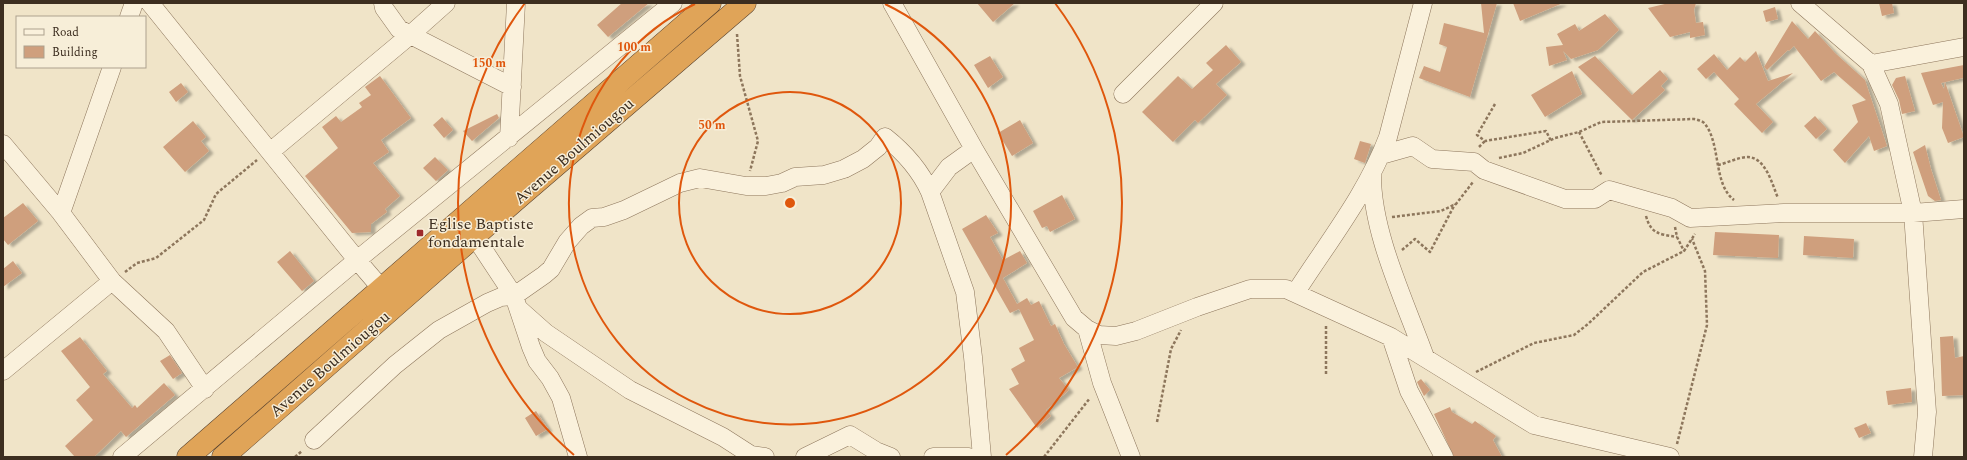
<svg xmlns="http://www.w3.org/2000/svg" width="1967" height="460" font-family="Spectral,serif">
	<style>
		.building { fill: #cf9f7d; filter: url(#shadow) }
		.lines { fill: none; stroke-linecap: round; stroke-linejoin: round }
		.minor-casing { stroke: #8d765c; stroke-width: 19 }
		.highway-casing { stroke: #5b4430; stroke-width: 23 }
		.path { stroke: #8d765c; stroke-width: 2.5; stroke-dasharray: 3 2; stroke-linecap: butt }
		.minor { stroke: #faf1dc; stroke-width: 18 }
		.highway { stroke: #e0a458; stroke-width: 22 }
		.ring { fill: none; stroke: #df570d; stroke-width: 2 }
		.poi-dot { fill: #9e2a2b; stroke: #f7eed8; stroke-width: 1.5 }
		.labels { text-anchor: middle; dominant-baseline: central; stroke-width: 3; stroke-linejoin: round; paint-order: stroke }
		.street-label { font-size: 16px; fill: #3d2e20; stroke: #f7eed8 }
		.poi-label { font-size: 16px; fill: #3d2e20; stroke: #f7eed8; text-anchor: start }
		.centre { fill: #df570d; stroke: #f7eed8; stroke-width: 2 }
		.ring-label { font-size: 12px; text-anchor: middle; font-weight: bold; fill: #df570d; stroke: #f7eed8; stroke-width: 3; stroke-linejoin: round; paint-order: stroke }
	</style>
	<defs>
		<filter id="shadow"><feDropShadow dx="4.5" dy="2.5" stdDeviation="1" flood-color="#0004"/></filter>
	</defs>
	<rect width="100%" height="100%" fill="#f0e4c8"/>
	<!-- building -->
	<path class="building" d="M622,3H649L608,37L597,25Z
		M977,3H1015L993,22Z
		M1481,3H1497L1470,97L1419,78L1424,66L1440,72L1447,47L1439,44L1444,23L1484,33Z
		M1513,3H1563L1520,21Z
		M1669,3H1696L1694,10L1696,23L1703,22L1705,35L1690,38V32L1670,37L1648,8Z
		M1879,3H1892L1894,13L1882,16Z
		M1775,7L1778,19L1766,22L1763,11Z
		M1605,14L1619,30L1598,50L1571,59L1563,51L1567,60L1549,66L1546,47L1563,45L1557,34L1575,24L1579,31Z
		M1792,21L1808,39L1815,31L1835,53L1865,80L1887,146L1874,151L1869,136L1845,163L1833,150L1858,122L1852,105L1866,100L1834,72L1821,81L1794,46L1789,51L1788,50L1767,70L1764,67Z
		M1226,45L1241,62L1216,84L1227,95L1198,123L1195,120L1173,142L1142,112L1178,76L1192,89L1213,70L1206,63Z
		M1756,51L1768,81L1793,73L1756,104L1773,122L1762,133L1734,104L1739,99L1714,72L1706,79L1697,69L1714,54L1727,70L1740,57L1745,62Z
		M990,56L1003,77L988,88L974,65Z
		M1595,56L1632,95L1660,70L1668,79L1661,86L1665,90L1632,120L1578,67Z
		M1964,65L1963,78L1941,83L1944,89L1945,82L1964,137L1948,143L1942,128L1943,102L1933,105L1921,73Z
		M1572,71L1582,94L1545,117L1531,95Z
		M380,76L411,118L381,140L389,152L373,163L400,196L385,209L387,212L371,224V232L352,233L305,176L338,148L322,127L336,116L341,122L362,107L359,103L371,95L365,87Z
		M1905,76L1915,111L1902,114L1899,100L1892,85L1896,78Z
		M181,83L188,92L176,102L169,92Z
		M497,114L499,118L472,141L463,131Z
		M1815,116L1827,129L1816,139L1804,126Z
		M442,117L453,130L444,138L433,125Z
		M1020,120L1033,143L1012,156L998,133Z
		M193,121L206,137L201,141L209,151L185,172L163,147Z
		M1360,141L1371,144L1365,163L1354,159Z
		M1925,145L1931,169L1941,200L1935,201L1928,196L1913,152Z
		M435,157L448,170L436,181L423,168Z
		M1062,195L1075,219L1050,232L1047,226L1042,228L1033,211Z
		M23,203L38,221L8,245L3,239V218Z
		M986,215L998,233L990,237L1003,260L1020,251L1027,263L1003,278L1017,304L1027,298L1031,305L1039,301L1051,326L1055,324L1064,344L1078,367L1059,378L1069,390L1046,410L1051,416L1037,428L1009,389L1019,384L1011,369L1025,361L1019,348L1034,340L1019,309L1010,313L962,229Z
		M1715,232L1779,235L1778,258L1713,255Z
		M1804,236L1854,239L1853,258L1803,255Z
		M290,251L314,281L302,291L277,262Z
		M13,261L22,273L3,287V269Z
		M1953,336L1955,358L1964,356V395L1942,396L1940,337Z
		M80,337L107,371L103,374L132,408L135,405L137,408L164,383L175,395L126,437L121,431L94,457H75L65,446L93,420L76,400L90,387L61,351Z
		M170,355L182,373L173,379L160,361Z
		M1421,379L1430,390L1424,396L1417,382Z
		M1911,388L1912,402L1888,405L1886,391Z
		M1450,407L1452,412L1472,424L1475,421L1496,436L1493,440L1502,457H1454L1434,414Z
		M536,411L548,429L536,436L525,418Z
		M1866,423L1871,433L1859,438L1854,428Z"/>
	<g class="lines">
		<defs>
			<path id="minor" d="M150,3L357,260L381,288
				M383,3L384,8L399,29L512,87
				M892,3L974,149L1074,318L1087,329L1099,335L1116,336L1136,331L1197,307L1250,289H1286L1391,337L1534,425L1670,457
				M1800,3L1871,64L1889,104L1913,213L1927,412L1923,457
				M129,17L134,3
				M1871,64L1964,47
				M1123,94L1214,3
				M509,138L516,3
				M3,144L61,213L112,281L166,331L205,389
				M974,149L949,167L930,192L965,292L973,357L982,457
				M270,152L409,36L446,3
				M1381,155L1413,146L1432,159L1474,162L1484,170L1565,199H1595L1609,190L1672,208L1690,218L1784,213H1913L1964,209
				M1372,173C1371,232 1405,301 1425,357
				M61,213L112,67
				M475,237L514,296L531,347L537,361L550,378L561,398L578,457
				M1296,292C1328,242 1367,193 1388,137L1423,3
				M519,309L546,333L630,390L723,437L751,455L765,457
				M1087,329L1102,383L1131,457
				M1391,337L1409,391L1444,457
				M3,371L112,281
				M314,440L395,365L439,330L487,303L501,297L514,296L544,275L551,269L567,242L581,226L592,218L604,217L624,210L680,183L700,178L746,186H766L782,183L795,177L824,175L844,169L863,159L878,147L885,137C904,152 920,170 930,192
				M122,457L357,260L673,3
				M805,457L850,435L876,451L891,457
				M933,457H969"/>
			<path id="highway" d="M188,457L710,3
				M223,457L519,197L745,3"/>
		</defs>
		<!-- minor casing -->
		<use href="#minor" class="minor-casing"/>
		<!-- highway casing -->
		<use href="#highway" class="highway-casing"/>
		<!-- path -->
		<path class="path" d="M737,34L740,76L758,141L750,171
			M1495,104L1477,135L1485,141L1546,131L1551,141
			M1579,132L1602,176
			M1479,147L1485,141
			M1499,158L1523,153L1555,138L1579,132L1601,122L1694,119C1698,120 1703,121 1705,124C1721,144 1713,184 1734,200
			M1718,165C1727,163 1739,157 1748,157C1766,158 1772,184 1778,198
			M1646,216C1651,234 1659,234 1677,237
			M1392,217L1441,211L1456,204L1473,182
			M1675,227L1677,237L1684,251
			M1402,250L1415,239L1430,252L1455,204
			M125,272L137,263L156,258L204,220L216,194L257,160
			M1476,372L1534,343L1574,335L1588,324L1643,272L1684,251L1695,234
			M1326,374V325
			M1157,422L1171,349L1181,330
			M1677,444L1707,325L1705,271L1692,239
			M295,457L302,451
			M1044,457L1090,398"/>
		<!-- minor -->
		<use href="#minor" class="minor"/>
		<!-- highway -->
		<use href="#highway" class="highway"/>
	</g>
	<!-- distance rings -->
	<g class="ring">
		<circle cx="790" cy="203" r="111"/>
		<path d="M885 4A221 221 0 1 1 695 4"/>
		<path d="M574 455A332 332 0 0 1 525 3M1055 3A332 332 0 0 1 1006 455"/>
	</g>
	<!-- markers -->
	<rect class="poi-dot" x="416" y="229" width="8" height="8" rx="2"/>
	<g class="labels">
		<!-- street labels -->
		<g class="street-label">
			<text transform="translate(574 151) rotate(-41)">Avenue Boulmiougou</text>
			<text transform="translate(330 364) rotate(-41)">Avenue Boulmiougou</text>
		</g>
		<!-- poi labels -->
		<g class="poi-label">
			<text x="428" y="224">Eglise Baptiste<tspan x="428" dy="18">fondamentale</tspan></text>
		</g>
	</g>
	<circle cx="790" cy="203" r="6" class="centre"/>
	<g class="ring-label">
		<text x="634" y="51">100 m</text>
		<text x="489" y="67">150 m</text>
		<text x="712" y="129">50 m</text>
	</g>
	<!-- border -->
	<rect width="1967" height="460" fill="none" stroke="#3d2e20" stroke-width="8"/>
	<!-- legend -->
	<rect x="16" y="16" width="130" height="52" fill="#f7eed8" stroke="#ada18e"/>
	<rect x="24" y="29" width="20" height="6" fill="#faf1dc" stroke="#ada18e"/>
	<text x="52" y="36" font-size="12" fill="#3d2e20">Road</text>
	<rect x="24" y="46" width="20" height="12" fill="#cf9f7d" stroke="#ada18e"/>
	<text x="52" y="56" font-size="12" fill="#3d2e20">Building</text>
</svg>
